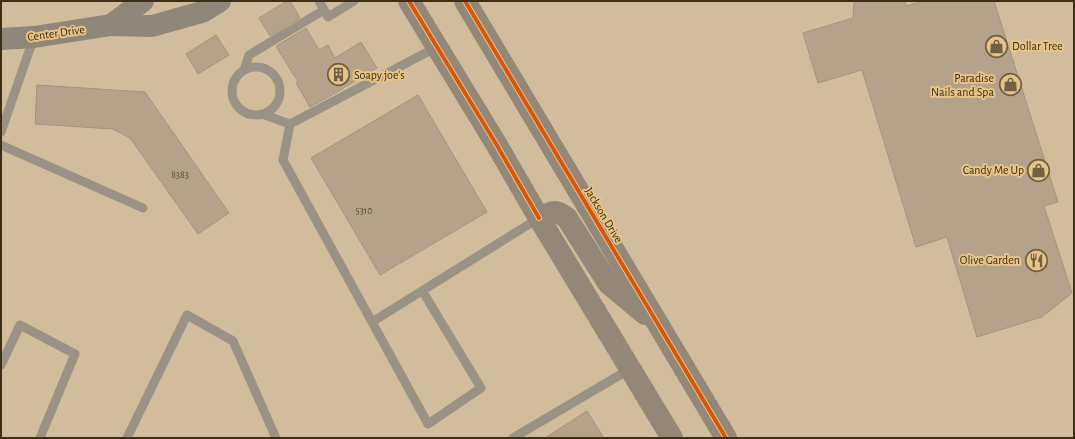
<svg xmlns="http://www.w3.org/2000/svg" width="1075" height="439" font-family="'Alegreya Sans',sans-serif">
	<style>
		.building { fill: #b5a28b; stroke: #a6937c }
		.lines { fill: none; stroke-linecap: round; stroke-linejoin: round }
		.lane { stroke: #999285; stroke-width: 9 }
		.secondary { stroke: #8f8779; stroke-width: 22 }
		.primary { stroke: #938877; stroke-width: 22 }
		.cycleway-casing { stroke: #e7c386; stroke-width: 6 }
		.cycleway { stroke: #d7550d; stroke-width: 4 }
		.labels { text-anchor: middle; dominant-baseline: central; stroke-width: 4; stroke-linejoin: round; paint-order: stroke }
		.number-label { font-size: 10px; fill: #5b4c32 }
		.street-label { font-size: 12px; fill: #3d2f15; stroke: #e7c386 }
		.poi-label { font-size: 12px; fill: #3d2f15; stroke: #e7c386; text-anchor: end }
	</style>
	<rect width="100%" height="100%" fill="#d1bd9c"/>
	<!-- building -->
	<path class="building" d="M287,1H290L300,18L270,36L259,18Z
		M854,1H905L906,6L923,1H994L1058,202L1044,206L1072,293L1042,317L977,337L947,237L916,247L862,70L818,83L803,33L853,18Z
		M306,28L319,50L328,45L335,58L361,42L377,68L332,95L310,107L296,83L298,82L276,46Z
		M216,35L229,55L198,74L186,54Z
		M37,85L145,92L229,213L198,234L130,138L113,129L35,124Z
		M418,95L487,212L380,275L311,158Z
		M587,411L604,438H545Z"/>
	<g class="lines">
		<!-- lane -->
		<path class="lane" d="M319,1L328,17L354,1
			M232 91a24 24 0 1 1 48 0a24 24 0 1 1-48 0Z
			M244,70L249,55L324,10
			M262,114L290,124L437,47
			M290,124L283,160L428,424L481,388L423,292
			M1,132L34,37
			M1,145L143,208
			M372,322L539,218
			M1,365L20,325L75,354L40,438
			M127,438L187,315L233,341L276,438
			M513,438L630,369"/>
		<!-- secondary -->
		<path class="secondary" d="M111,25L143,1
			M1,39L34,37L111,25L152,26L202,12L220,1"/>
		<!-- primary -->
		<path class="primary" d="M409,1L495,142L539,218L672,438
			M465,1L726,438
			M539,218C553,212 554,208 567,218L608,283L645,314"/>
		<defs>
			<path id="cycleway" d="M409,1L495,142L539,218
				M465,1L726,438"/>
		</defs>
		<!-- cycleway casing -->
		<use href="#cycleway" class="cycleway-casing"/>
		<!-- cycleway -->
		<use href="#cycleway" class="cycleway"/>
	</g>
	<!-- icons -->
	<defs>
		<symbol id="shop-ring" viewBox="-11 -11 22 22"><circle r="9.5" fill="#e7c386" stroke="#716144" stroke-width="1.5"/><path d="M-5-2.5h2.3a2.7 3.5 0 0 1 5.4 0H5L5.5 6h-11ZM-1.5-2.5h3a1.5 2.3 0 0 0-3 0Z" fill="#716144"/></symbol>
		<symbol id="building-ring" viewBox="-11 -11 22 22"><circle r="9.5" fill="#e7c386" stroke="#716144" stroke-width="1.5"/><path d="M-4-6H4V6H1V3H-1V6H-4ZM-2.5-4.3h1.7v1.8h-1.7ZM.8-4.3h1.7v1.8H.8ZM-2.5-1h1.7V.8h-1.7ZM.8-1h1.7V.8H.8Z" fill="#716144"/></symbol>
		<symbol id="restaurant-ring" viewBox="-11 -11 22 22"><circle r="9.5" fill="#e7c386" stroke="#716144" stroke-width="1.5"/><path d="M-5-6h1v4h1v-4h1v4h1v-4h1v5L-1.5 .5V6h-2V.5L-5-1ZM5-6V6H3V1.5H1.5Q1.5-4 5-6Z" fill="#716144"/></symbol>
	</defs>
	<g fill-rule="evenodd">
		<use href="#shop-ring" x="984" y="34" width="25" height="25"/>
		<use href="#building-ring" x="326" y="62" width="25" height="25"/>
		<use href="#shop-ring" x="998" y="72" width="25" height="25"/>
		<use href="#shop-ring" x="1026" y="158" width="25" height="25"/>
		<use href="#restaurant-ring" x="1024" y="248" width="25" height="25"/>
	</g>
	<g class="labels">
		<!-- number labels -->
		<g class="number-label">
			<text x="180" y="175">8383</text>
			<text x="364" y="211">5310</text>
		</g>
		<!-- street labels -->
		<g class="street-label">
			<text transform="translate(56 33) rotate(-8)">Center Drive</text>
			<text transform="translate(604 215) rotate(59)">Jackson Drive</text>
		</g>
		<!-- poi labels -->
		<g class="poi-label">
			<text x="1012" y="46" text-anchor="start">Dollar Tree</text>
			<text x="354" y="75" text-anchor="start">Soapy joe's</text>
			<text x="994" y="78">Paradise<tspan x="994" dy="14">Nails and Spa</tspan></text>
			<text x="1024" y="170">Candy Me Up</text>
			<text x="1020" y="260">Olive Garden</text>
		</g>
	</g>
	<!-- border -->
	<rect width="1075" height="439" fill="none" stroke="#3d2f15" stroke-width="4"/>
</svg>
